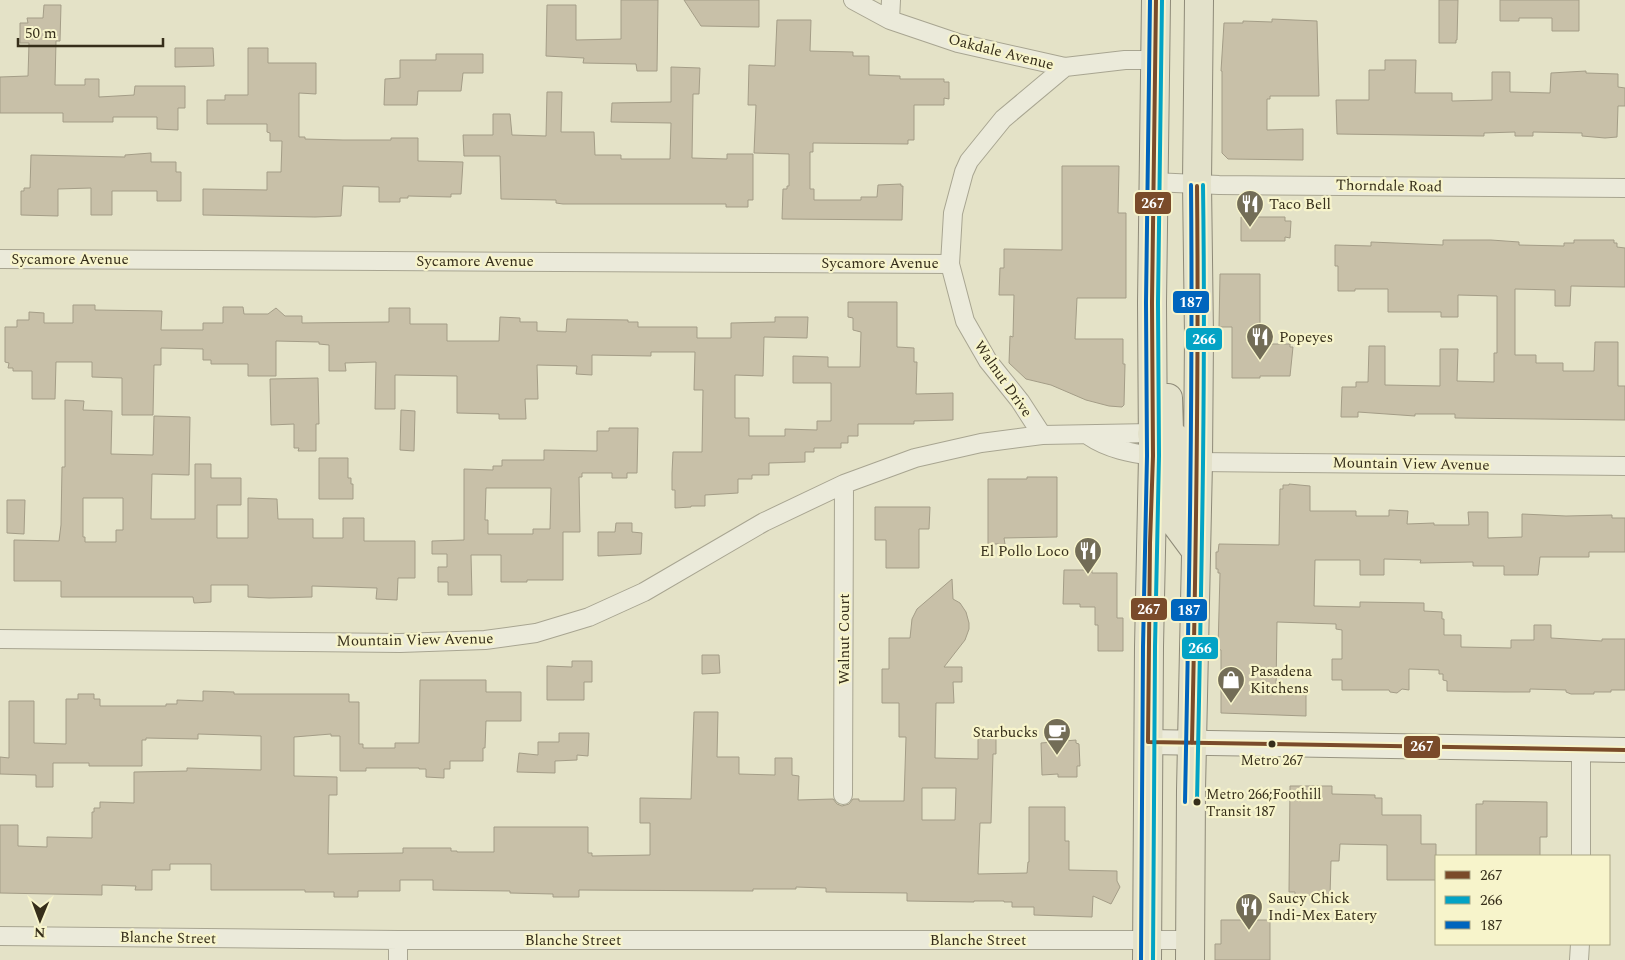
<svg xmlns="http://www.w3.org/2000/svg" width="1625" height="960" font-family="Spectral,serif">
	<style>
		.building { fill: #c8c0a8; stroke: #a49d87; fill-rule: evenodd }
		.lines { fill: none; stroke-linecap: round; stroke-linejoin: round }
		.minor-casing { stroke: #a8a591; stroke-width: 20 }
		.secondary-casing { stroke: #989481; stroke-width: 26 }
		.primary-casing { stroke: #8e8a78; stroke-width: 30 }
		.minor { stroke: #ebeada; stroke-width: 18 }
		.secondary { stroke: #ebeada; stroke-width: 24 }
		.primary { stroke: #e3e1ca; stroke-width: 28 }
		.bus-1-casing { stroke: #f7f4cb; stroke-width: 8 }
		.bus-2-casing { stroke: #f7f4cb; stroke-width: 8 }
		.bus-3-casing { stroke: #f7f4cb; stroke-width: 8 }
		.bus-1 { stroke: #7a4b2a; stroke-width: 4 }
		.bus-2 { stroke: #03a3c5; stroke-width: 4 }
		.bus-3 { stroke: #0065bd; stroke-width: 4 }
		.bus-dot { fill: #362e1a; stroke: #f7f4cb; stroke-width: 2 }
		.labels { text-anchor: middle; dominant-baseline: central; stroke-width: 4.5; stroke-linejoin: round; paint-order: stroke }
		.bus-label { font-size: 14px; fill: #362e1a; stroke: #f7f4cb }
		.street-label { font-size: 15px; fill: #362e1a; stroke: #f7f4cb }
		.poi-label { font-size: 15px; fill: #362e1a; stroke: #f7f4cb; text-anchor: start }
		.line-badge { stroke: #f7f4cb; stroke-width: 2 }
		.badge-label { font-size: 14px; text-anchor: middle; font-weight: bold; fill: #fff }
	</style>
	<rect width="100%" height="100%" fill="#e4e2c7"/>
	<!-- building -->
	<path class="building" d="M621,0H658L657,71H637L636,64L583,63L584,58L546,56L547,5H576V40L621,39Z
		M684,0H759V27L701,26Z
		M1439,0H1458L1457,40H1456V43H1439Z
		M1500,0H1579V31H1552V18H1519V21H1500Z
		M44,5H61L60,41H56L55,85H85V79H99V97L134,95L135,86H185V108H178V130L157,129V117H113V122H63V113H0V77L28,76L29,43H20V23H28L27,18H43Z
		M1272,19L1317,21L1319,96H1270V99H1267V130L1303,129V160L1228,159L1222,153V71H1221L1224,23H1243V21L1272,22Z
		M777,20H811L810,51L853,52V56H869V75L900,76V79H944V82H949V99L944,98V105H914V140H908V144L813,143V152H810V189H814V200H861V197H877L878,185L901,184V186H903L902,220L782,219L783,189H787V186H789V154L754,153L756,105H748L749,65L775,66Z
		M175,48H213L214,66L175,67Z
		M248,48H268V63H316V94L299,93V137H305V139L343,140H391V138H418V161L463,162L461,194H451V197L408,196V198H400V202H379V187L343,186L341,216L315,217L203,215V189L267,190V172H281L282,141H270V133L267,132V124H207V100H225V95H248Z
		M436,54H483V73H463L461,91H418L417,105H384L385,79L400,78V60H436Z
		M1385,60H1416L1415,93H1452V101L1492,100V72H1510V92L1550,93L1551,73L1586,71V73L1618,74V87L1625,88V106H1618L1617,137L1605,138L1582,136V133L1533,132V136H1515V132L1484,133V136L1337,134L1336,100H1369V70H1385Z
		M671,67L700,68L699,94H693L692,158L727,159V154H753V200H748V207H726V204H563L556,203V200L501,199L500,156H464L463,135H493V114H510L512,135L546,136L547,92H562L561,132H594L595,155H621V159H670L671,123L611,122L612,103L671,102Z
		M151,153V162H176V172H181V201H157V191H112V215H91V188L58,189V216L21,215V191H24V188H30L31,155L125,157V155Z
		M1062,166H1119L1118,213H1126V298H1077L1075,339H1123V364H1125L1124,405L1122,407L1109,406L1086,400L1051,385L1026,379L1009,363L1010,336L1013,337L1014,295H999L1000,268H1004V249L1062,250Z
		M1241,217H1285V221H1291L1290,238L1285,237V241H1241Z
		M1443,240H1491L1519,242V245L1564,246V243H1574V240H1614V243H1617V247L1625,248V287L1571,286L1570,306H1555V290L1515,289V355H1536V363H1563V371H1594L1595,342H1618V386H1625V420L1455,418V414H1415V416L1358,412V417H1341L1342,387H1356V382H1368L1369,346H1385V385L1440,386V349H1458L1457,381L1494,382V353H1497V296L1458,295V317H1441V312H1388V289H1355V291H1338V266H1335V245L1371,246V242L1443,245Z
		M1220,274H1260V333L1266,344H1290V347H1293L1290,376H1260V378H1232V327H1219Z
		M848,302H897V347L914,348V362H917L916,394L953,393V420L914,421V424H858V436H848V443H841V448H814V452H805V462L769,463V475H752V479H738V493L705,495V506H691V507L675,508V490H672V473L673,452H702L703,390H694L695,352H651V356L592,355V375L576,374L577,366L537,365L538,399H525L526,419H499V414L457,413V376L395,375V409H375L376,362L345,363L346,371H329V345L319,344V342L276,341V376H248V364H211V360H203V349L161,348V365H154L153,415H122V378L92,377V362H56L55,399H32V371H13V368H8L9,363L5,362V327H17V320H29V312L44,313V323H73V305H95V310L162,311L161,330H203V323H223V307H243L244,314H268L276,308L285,316H302V323L389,322V308H410V324H447V341H499L500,317L520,318V322H537V331L566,332L567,319L628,320V322H638V327H697V338H731V323L775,322V317H808L807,338L764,337L763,376L735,375V418H749V436H785V429L817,430V421H831V383H793V356L828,357V367H860L861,332L853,330V318L848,317Z
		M318,378L319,424H316V451H298L299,448H294V424L271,425L270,379Z
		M65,400L84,401L83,410L112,411L111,454L153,455L154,416L190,417L189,475L152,474L151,519H195V464H211V478H241V505H217V538H248V498L277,499L278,519H313V538H343V518H364V541H415V578H398L397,600L376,599L377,588L312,586V597L269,598L248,597V585H211V602L194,603L193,597H61V581H14V540L59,541L61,525L62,467H65ZM83,498H123V530H116V542H85V537H83Z
		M401,410L415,411L414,451L400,450Z
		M609,428H638L637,473H627V478H612V473H582V477H579L580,532H563V580H527V582H501V555H471L472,595H448V582H438V567H447V554H432V541L464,540V469L493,470V466H502V460H544V450L597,451V431H609ZM486,488H551L550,529H533V534H488V520H485Z
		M319,458H348V478H351V484H353V499H319Z
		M1027,477H1057V537L1004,538L1005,544H988V479H1027Z
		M1289,484L1310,486V511H1356V516H1389V510L1408,511L1407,524L1434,523V525H1469L1468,512H1488V538L1522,537V514L1566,516L1612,515V518H1625V552H1589V557H1540L1538,575H1504V566H1473V562L1420,563L1421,560L1384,559V575H1360V560H1315L1314,606L1360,607V602L1424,603V611L1442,612V619H1444V635H1461V647L1511,648V640H1534V625H1551V638L1602,641V639H1625V690H1611V692H1594V694H1571L1566,692V690L1530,689V692H1505L1447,691V681L1443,680V674H1439V670L1409,669V690L1402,689L1397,693L1390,692L1389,690H1342V680H1332V659H1342V630L1336,629V624L1277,622L1276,690L1306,691V716L1221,713V650L1218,649L1220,573H1218V569H1216V552H1218L1219,544L1279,545L1280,489H1283V485H1289Z
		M7,500H25L24,534L7,533Z
		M875,507H930L929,529H919V568H886V540H875Z
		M616,523H632V532L642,533L641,554L598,556V532H615Z
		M1064,570H1092V573H1117V618H1123V651H1098V625H1095V607H1080V604H1063Z
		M952,579L953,599L960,603L966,612L969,623V629L965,640L944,667H962V682H953L954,703H936L935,758L978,759V736H996V754H993L991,823H980L978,874L1027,873L1028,862H1029V807H1065V841H1069V870L1117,871V881L1120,887L1111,904L1093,896L1092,917L1034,915V907H1012V902H1004V901H974V902L907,901V893L826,892V888L796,887V889H753V891L579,890V897H553V894L510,893V891L433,890V880H400V891H358V897H334V892H305V890H211V864H170V870H152V890H135L136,886L102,885V895L0,893V825H18V846L47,847V837L92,838V812H94V808H100V802L134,803V772L187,771V768L261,770V736L198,734V739L146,738V740H142V766H89V763H53V787H36V775L0,774V757L9,758V701H34V743L66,744V699H78V694H94V699H100V706H166V704H177V700L203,701V691L234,692V694H349V702H359V744H363V748H395V743H419L420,680H486V692H521V721H486L485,748H483V761H450V769H444V778L426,777V769H419V768H366V771H340V736H331V734L294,737V776L337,777V795H329L328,854L403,853V848H451V851H457V852H494V827H588V853H592V856L650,855V823H640V798L691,799L694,712H718L717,757H739V774L775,775V758H792V775L799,776L798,800L833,799L837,804L842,806L849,804L853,799H859V801H904L906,737H899V703H882V669H889V638H910L912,619L917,609ZM922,788H956L955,820H922Z
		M702,655H719L720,673L702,674Z
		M572,661H592V682H584V700H547V666L572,667Z
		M559,733H589L588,756L577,755V760L555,761V773L517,772L519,753L538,755V742H559Z
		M1076,740V743L1079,744L1080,766H1077V777H1058V774L1042,775L1041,743Z
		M1290,786H1332V794L1375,795V798H1382V815H1421V844H1436V880H1387V845L1340,844L1339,861H1331L1330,896L1295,895V892H1289Z
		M1483,801L1547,802V837H1540V856H1476V804H1483Z
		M1221,920H1270V960H1215V944H1221Z"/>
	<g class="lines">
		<defs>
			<path id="minor" d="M853,0L890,20L958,43L1065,67L1125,60H1156
				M890,20L891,0
				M1153,182L1219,185L1625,188
				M0,259L950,264
				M1042,435L1020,401L988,361L965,321L950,264L953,213L964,172L969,161L1003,119L1065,67
				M1089,436C1108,449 1131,453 1153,456
				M1198,462L1625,466
				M0,639L400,643L485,640L536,633L589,617L644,592L764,522L844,484L915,458L981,443L1042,435L1151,433
				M843,795L844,484
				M1581,856V750
				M0,936L398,940H1190
				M398,940V960
				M1579,960L1580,944"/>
			<path id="secondary" d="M1148,742L1625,750"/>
			<path id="primary" d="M1168,398L1169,431L1183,448L1198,462
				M1152,434L1173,464V520L1196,551
				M1147,960L1149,647L1153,456L1152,303L1156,0
				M1190,960L1191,790L1198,462L1199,336L1197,183L1199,0"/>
		</defs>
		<!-- minor casing -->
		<use href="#minor" class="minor-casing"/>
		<!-- secondary casing -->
		<use href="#secondary" class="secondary-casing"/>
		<!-- primary casing -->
		<use href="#primary" class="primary-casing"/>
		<!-- minor -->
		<use href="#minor" class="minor"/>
		<!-- secondary -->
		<use href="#secondary" class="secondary"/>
		<!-- primary -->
		<use href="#primary" class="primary"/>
		<defs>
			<path id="bus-1" d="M1156,0L1152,303L1153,456L1150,543L1148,742L1625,750
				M1192,743C1196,557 1199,372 1197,186"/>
			<path id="bus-2" d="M1197,802C1201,596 1206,391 1203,185
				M1153,960L1155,647L1159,456L1158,303L1162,0"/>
			<path id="bus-3" d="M1185,802C1189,596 1193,391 1191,185
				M1141,960L1143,647L1147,456L1146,303L1150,0"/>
		</defs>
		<!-- bus-1 casing -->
		<use href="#bus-1" class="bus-1-casing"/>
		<!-- bus-2 casing -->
		<use href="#bus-2" class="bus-2-casing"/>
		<!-- bus-3 casing -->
		<use href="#bus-3" class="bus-3-casing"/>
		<!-- bus-1 -->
		<use href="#bus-1" class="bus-1"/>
		<!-- bus-2 -->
		<use href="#bus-2" class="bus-2"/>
		<!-- bus-3 -->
		<use href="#bus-3" class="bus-3"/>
	</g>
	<!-- icons -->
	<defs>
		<symbol id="restaurant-pin" viewBox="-11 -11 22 30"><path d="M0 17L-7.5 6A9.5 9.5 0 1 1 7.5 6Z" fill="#736d57" stroke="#f7f4cb"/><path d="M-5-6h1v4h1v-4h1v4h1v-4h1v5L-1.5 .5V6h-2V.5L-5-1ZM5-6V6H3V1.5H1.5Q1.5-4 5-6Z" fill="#fff"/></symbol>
		<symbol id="shop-pin" viewBox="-11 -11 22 30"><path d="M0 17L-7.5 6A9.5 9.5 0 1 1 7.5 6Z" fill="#736d57" stroke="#f7f4cb"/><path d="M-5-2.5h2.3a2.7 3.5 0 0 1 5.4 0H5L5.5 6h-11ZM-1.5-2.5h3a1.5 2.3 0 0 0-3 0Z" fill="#fff"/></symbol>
		<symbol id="cafe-pin" viewBox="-11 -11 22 30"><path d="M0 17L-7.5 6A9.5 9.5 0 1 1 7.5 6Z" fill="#736d57" stroke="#f7f4cb"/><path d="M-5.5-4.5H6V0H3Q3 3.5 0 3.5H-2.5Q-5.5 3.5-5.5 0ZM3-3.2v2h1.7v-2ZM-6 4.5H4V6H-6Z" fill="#fff"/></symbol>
	</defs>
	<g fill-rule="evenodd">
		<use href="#restaurant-pin" x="1234" y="188" width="32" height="43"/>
		<use href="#restaurant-pin" x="1244" y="321" width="32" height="43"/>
		<use href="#restaurant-pin" x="1072" y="535" width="32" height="43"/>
		<use href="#shop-pin" x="1215" y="664" width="32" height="43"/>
		<use href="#cafe-pin" x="1041" y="716" width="32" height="43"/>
		<use href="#restaurant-pin" x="1233" y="891" width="32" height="43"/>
	</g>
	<!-- markers -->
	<g class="bus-dot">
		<circle cx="1272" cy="744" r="4.5"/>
		<circle cx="1197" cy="802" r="4.5"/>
	</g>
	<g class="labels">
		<!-- bus labels -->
		<g class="bus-label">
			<text x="1272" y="760">Metro 267</text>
			<text x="1206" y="794" text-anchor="start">Metro 266;Foothill<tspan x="1206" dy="17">Transit 187</tspan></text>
		</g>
		<!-- street labels -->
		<g class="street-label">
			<text transform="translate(1001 52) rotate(14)">Oakdale Avenue</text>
			<text transform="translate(1389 186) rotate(1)">Thorndale Road</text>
			<text x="70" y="259">Sycamore Avenue</text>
			<text x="475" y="261">Sycamore Avenue</text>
			<text x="880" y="263">Sycamore Avenue</text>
			<text transform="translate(1003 379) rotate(55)">Walnut Drive</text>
			<text transform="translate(1411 464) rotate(1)">Mountain View Avenue</text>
			<text transform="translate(844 639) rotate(-90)">Walnut Court</text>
			<text transform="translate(415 640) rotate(-1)">Mountain View Avenue</text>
			<text transform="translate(168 938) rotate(1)">Blanche Street</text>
			<text x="573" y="940">Blanche Street</text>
			<text x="978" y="940">Blanche Street</text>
		</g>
		<!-- poi labels -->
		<g class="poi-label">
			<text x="1269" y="204">Taco Bell</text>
			<text x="1279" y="337">Popeyes</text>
			<text x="1069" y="551" text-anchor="end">El Pollo Loco</text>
			<text x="1250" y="671">Pasadena<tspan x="1250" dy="17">Kitchens</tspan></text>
			<text x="1038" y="732" text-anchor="end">Starbucks</text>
			<text x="1268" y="898">Saucy Chick<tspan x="1268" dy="17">Indi-Mex Eatery</tspan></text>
		</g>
	</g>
	<g class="line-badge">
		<rect x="1134" y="191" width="38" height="24" rx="5" fill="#7a4b2a"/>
		<rect x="1172" y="290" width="38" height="24" rx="5" fill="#0065bd"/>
		<rect x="1185" y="327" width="38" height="24" rx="5" fill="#03a3c5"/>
		<rect x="1130" y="597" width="38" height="24" rx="5" fill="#7a4b2a"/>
		<rect x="1170" y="598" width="38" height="24" rx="5" fill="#0065bd"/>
		<rect x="1181" y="636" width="38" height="24" rx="5" fill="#03a3c5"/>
		<rect x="1403" y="735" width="38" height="24" rx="5" fill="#7a4b2a"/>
	</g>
	<g class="badge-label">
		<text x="1153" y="208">267</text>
		<text x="1191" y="307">187</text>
		<text x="1204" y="344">266</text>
		<text x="1149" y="614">267</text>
		<text x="1189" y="615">187</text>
		<text x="1200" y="653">266</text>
		<text x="1422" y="751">267</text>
	</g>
	<!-- legend -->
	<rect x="1435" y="855" width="175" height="90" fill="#f7f4cb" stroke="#aaa584"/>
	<rect x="1445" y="871" width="25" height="8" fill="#7a4b2a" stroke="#aaa584"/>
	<text x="1480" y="880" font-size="15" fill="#362e1a">267</text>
	<rect x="1445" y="896" width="25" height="8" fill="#03a3c5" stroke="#aaa584"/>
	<text x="1480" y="905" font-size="15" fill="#362e1a">266</text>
	<rect x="1445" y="921" width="25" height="8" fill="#0065bd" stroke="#aaa584"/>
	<text x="1480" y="930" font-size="15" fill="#362e1a">187</text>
	<!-- north arrow -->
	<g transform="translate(40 920) rotate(181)" stroke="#f7f4cb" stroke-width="4" paint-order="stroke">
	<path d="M0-4L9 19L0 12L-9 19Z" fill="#362e1a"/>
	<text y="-8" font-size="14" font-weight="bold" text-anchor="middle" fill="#362e1a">N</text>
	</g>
	<!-- scale -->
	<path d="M18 38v8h145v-8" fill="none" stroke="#362e1a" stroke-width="2.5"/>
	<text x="25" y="38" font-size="15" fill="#362e1a" stroke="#f7f4cb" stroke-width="4" paint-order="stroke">50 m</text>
</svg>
